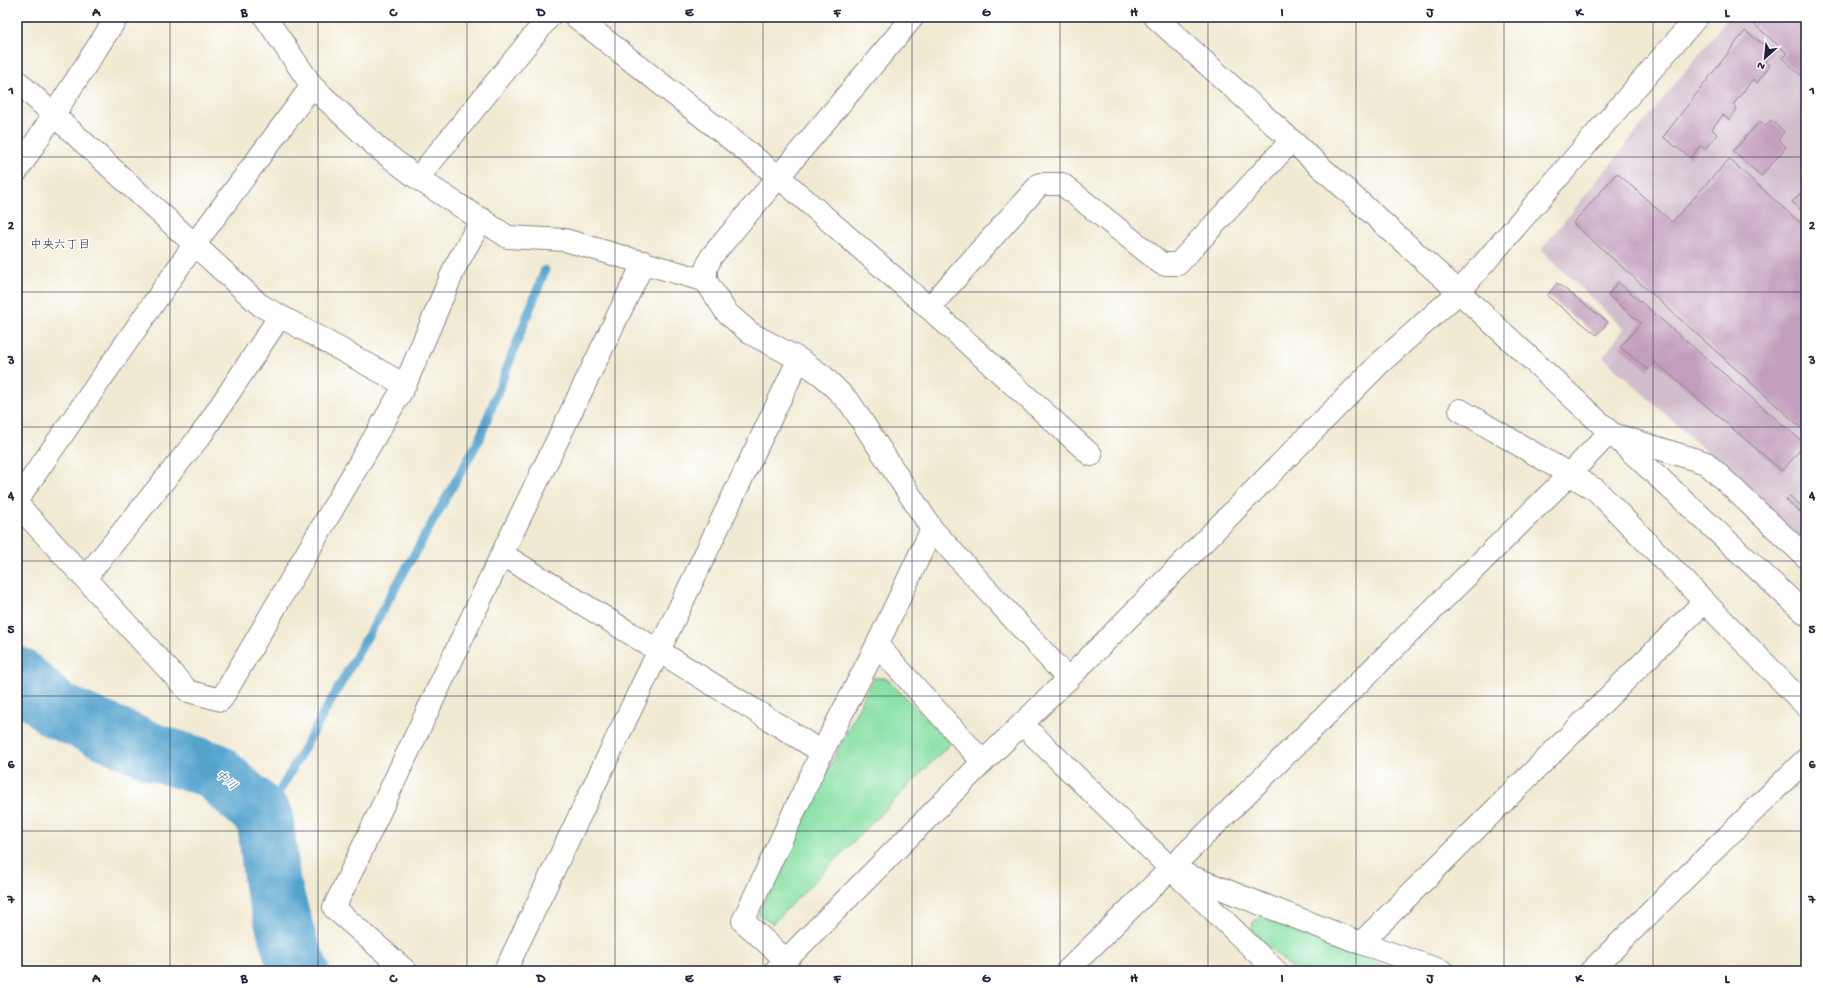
<svg xmlns="http://www.w3.org/2000/svg" width="1823" height="988" font-family="'Gochi Hand','Klee One',sans-serif">
	<style>
		.industrial { fill: #d1bdcc }
		.green { fill: #89e1a5; stroke: #568270 }
		.lines { fill: none; stroke-linecap: round; stroke-linejoin: round }
		.stream { stroke: #53a3cd; stroke-width: 9 }
		.river { stroke: #53a3cd; stroke-width: 57 }
		.building { fill: #c29ebd }
		.minor-casing { stroke: #8a8686; stroke-width: 24 }
		.tertiary-casing { stroke: #8a8686; stroke-width: 24 }
		.minor { stroke: #fff; stroke-width: 22 }
		.tertiary { stroke: #fff; stroke-width: 22 }
		.grid { fill: none; stroke: #22223b; stroke-width: 1; stroke-opacity: 0.55 }
		.labels { text-anchor: middle; dominant-baseline: central; stroke-width: 3; stroke-linejoin: round; paint-order: stroke }
		.neighbourhood-label { font-size: 12px; fill: #22223b; stroke: #fff }
		.water-label { font-size: 12px; font-style: italic; fill: #385c7d; stroke: #fff }
		.neatline { fill: none; stroke: #22223b; stroke-width: 1.5 }
		.grid-label { font-size: 13px; text-anchor: middle; font-weight: bold; fill: #22223b }
	</style>
	<rect width="100%" height="100%" fill="#fff"/>
	<filter id="ink" filterUnits="userSpaceOnUse"><feTurbulence type="fractalNoise" baseFrequency=".025" numOctaves="2"/><feDisplacementMap in="SourceGraphic" scale="8" xChannelSelector="R" yChannelSelector="G"/><feConvolveMatrix kernelMatrix="1 2 1 2 8 2 1 2 1" color-interpolation-filters="sRGB"/></filter>
	<filter id="wash" filterUnits="userSpaceOnUse"><feTurbulence type="fractalNoise" baseFrequency=".012" numOctaves="4" result="noise"/><feDisplacementMap in="SourceGraphic" scale="16" xChannelSelector="R" yChannelSelector="G"/><feGaussianBlur stdDeviation="0.9" result="paint"/><feColorMatrix in="noise" values="0 0 0 0 0 0 0 0 0 0 0 0 0 0 0 0 0 1.4 0 .05"/><feComposite in="paint" operator="in"/></filter>
	<g filter="url(#wash)">
		<rect width="100%" height="100%" fill="#f1ead2"/>
		<!-- industrial -->
		<path class="industrial" d="M1729,17H1806V543L1603,357L1624,329L1541,250Z"/>
		<!-- green -->
		<path class="green" d="M873,678H886L951,743L772,924L758,914Z
			M1262,917L1398,971H1294L1252,931L1253,922Z"/>
		<g class="lines">
			<!-- stream -->
			<path class="stream" d="M265,817L479,440L545,270"/>
			<!-- river -->
			<path class="river" d="M17,675L56,710L154,752L213,770L265,817L272,882L291,950L301,971"/>
		</g>
		<g id="blocks">
			<!-- building -->
			<path class="building" d="M1746,17H1806V73L1803,77L1782,58L1787,53Z
				M1745,31L1773,51L1765,61L1770,65L1757,83L1753,79L1733,105L1737,109L1729,120L1723,115L1712,129L1717,134L1705,149L1700,146L1691,158L1663,137Z
				M1771,120L1784,132L1778,139L1786,147L1761,176L1733,151L1760,121L1765,126Z
				M1729,159L1806,228V432L1573,223L1617,173L1672,222Z
				M1806,187V215L1792,202Z
				M1618,282L1805,444L1782,471L1655,362L1648,370L1620,347L1641,323L1608,295Z
				M1557,283L1608,322L1597,335L1547,296Z
				M1790,496L1806,510V517L1786,500Z"/>
		</g>
	</g>
	<g filter="url(#ink)">
		<use href="#blocks" fill-opacity="0" stroke="#8a8686" stroke-width="1"/>
		<g class="lines">
			<defs>
				<path id="minor" d="M265,17L312,86L378,148L417,178L508,237L565,240L706,281
					M576,17L779,177L929,308
					M913,17L711,257L706,269V281L726,312L750,333L799,359L823,376L850,403L932,529L1068,679
					M17,81L260,305L405,385
					M426,168L549,17
					M17,171L117,17
					M1460,410L1596,490L1806,706
					M1091,455L929,308L1040,184H1062L1162,264H1178L1291,141
					M17,500L194,245L312,86
					M17,504L188,691L221,700L405,385L456,265L482,219
					M502,554L822,752
					M85,578L201,435L280,316
					M877,645L983,762
					M1022,724L1276,971
					M1179,872L1361,943L1442,971
					M1361,943L1704,602
					M786,960L743,921L822,752L877,645L932,529
					M406,971L334,908L502,554L644,262
					M505,971L799,359
					M1067,971L1569,475L1609,433L1706,463L1806,557
					M1591,971L1806,759"/>
				<path id="tertiary" d="M1155,17L1459,292L1806,614
					M775,971L983,762L1068,679L1380,363L1459,292L1697,17"/>
			</defs>
			<!-- minor casing -->
			<use href="#minor" class="minor-casing"/>
			<!-- tertiary casing -->
			<use href="#tertiary" class="tertiary-casing"/>
			<!-- minor -->
			<use href="#minor" class="minor"/>
			<!-- tertiary -->
			<use href="#tertiary" class="tertiary"/>
		</g>
	</g>
	<!-- grid -->
	<path class="grid" d="M170,17V971M318,17V971M467,17V971M615,17V971M763,17V971M912,17V971M1060,17V971M1208,17V971M1356,17V971M1504,17V971M1653,17V971M17,157H1806M17,292H1806M17,427H1806M17,561H1806M17,696H1806M17,831H1806"/>
	<g class="labels">
		<!-- neighbourhood labels -->
		<g class="neighbourhood-label">
			<text x="60" y="246">中央六丁目</text>
		</g>
		<!-- water labels -->
		<g class="water-label">
			<text transform="translate(225 781) rotate(41)">中川</text>
		</g>
	</g>
	<!-- margin -->
	<rect width="1823" height="988" fill="none" stroke="#fff" stroke-width="44"/>
	<!-- north arrow -->
	<g transform="translate(1765 58) rotate(207)" stroke="#ffffff" stroke-width="3" paint-order="stroke">
	<path d="M0-3L7 15L0 10L-7 15Z" fill="#22223b"/>
	<text y="-6" font-size="11" font-weight="bold" text-anchor="middle" fill="#22223b">N</text>
	</g>
	<rect x="22" y="22" width="1779" height="944" class="neatline"/>
	<g class="grid-label">
		<text x="96" y="16">A</text>
		<text x="244" y="16">B</text>
		<text x="393" y="16">C</text>
		<text x="541" y="16">D</text>
		<text x="689" y="16">E</text>
		<text x="837" y="16">F</text>
		<text x="986" y="16">G</text>
		<text x="1134" y="16">H</text>
		<text x="1282" y="16">I</text>
		<text x="1430" y="16">J</text>
		<text x="1579" y="16">K</text>
		<text x="1727" y="16">L</text>
		<text x="11" y="94">1</text>
		<text x="1812" y="94">1</text>
		<text x="11" y="229">2</text>
		<text x="1812" y="229">2</text>
		<text x="11" y="364">3</text>
		<text x="1812" y="364">3</text>
		<text x="11" y="499">4</text>
		<text x="1812" y="499">4</text>
		<text x="11" y="633">5</text>
		<text x="1812" y="633">5</text>
		<text x="11" y="768">6</text>
		<text x="1812" y="768">6</text>
		<text x="11" y="903">7</text>
		<text x="1812" y="903">7</text>
		<text x="96" y="982">A</text>
		<text x="244" y="982">B</text>
		<text x="393" y="982">C</text>
		<text x="541" y="982">D</text>
		<text x="689" y="982">E</text>
		<text x="837" y="982">F</text>
		<text x="986" y="982">G</text>
		<text x="1134" y="982">H</text>
		<text x="1282" y="982">I</text>
		<text x="1430" y="982">J</text>
		<text x="1579" y="982">K</text>
		<text x="1727" y="982">L</text>
	</g>
</svg>
